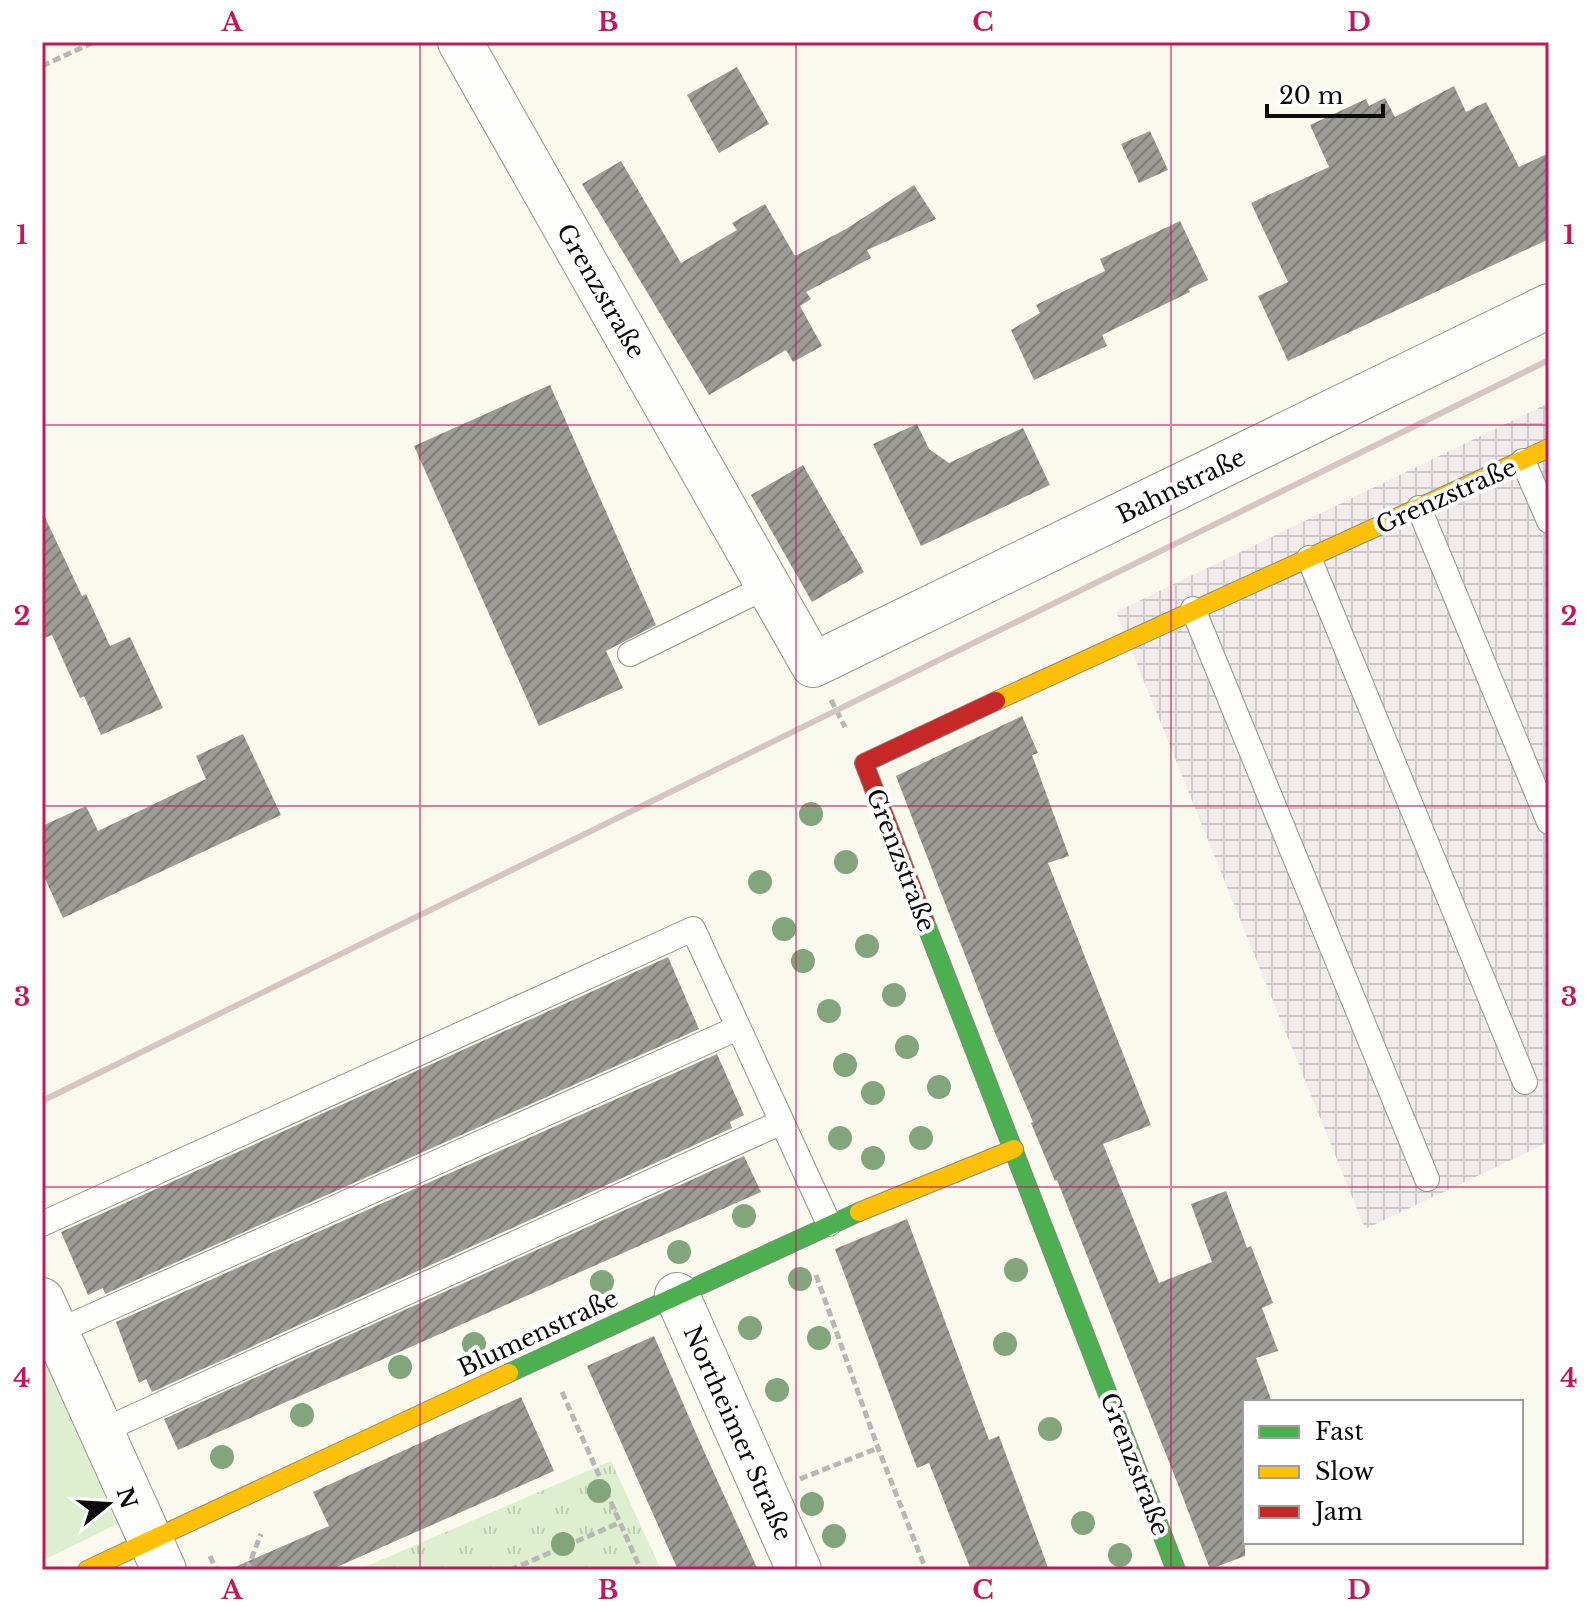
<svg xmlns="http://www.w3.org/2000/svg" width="1591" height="1612" font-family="'Libre Baskerville',serif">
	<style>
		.industrial { fill: url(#industrial-grid) }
		.grass { fill: url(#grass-tufts) }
		.garden { fill: #deefcf }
		.building { fill: url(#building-hatch) }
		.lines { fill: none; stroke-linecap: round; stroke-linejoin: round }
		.lane-casing { stroke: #93928d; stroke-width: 26 }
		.street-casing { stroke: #93928d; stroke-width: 46 }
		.fast-casing { stroke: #898984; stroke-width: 20 }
		.slow-casing { stroke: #898984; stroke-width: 20 }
		.jam-casing { stroke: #898984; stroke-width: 20 }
		.path { stroke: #b7b7b5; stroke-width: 5; stroke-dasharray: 8 4; stroke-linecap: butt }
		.lane { stroke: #fefefc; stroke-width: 24 }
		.street { stroke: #fefefc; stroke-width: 44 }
		.fast { stroke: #4caf50; stroke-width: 18 }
		.slow { stroke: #ffc107; stroke-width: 18 }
		.jam { stroke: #c62828; stroke-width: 18 }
		.rail { stroke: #d5c6c3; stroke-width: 6 }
		.tree { fill: #83a57c }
		.grid { fill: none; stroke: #c2185b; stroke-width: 2; stroke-opacity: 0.55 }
		.labels { text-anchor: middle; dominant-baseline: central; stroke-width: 8; stroke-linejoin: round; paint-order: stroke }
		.street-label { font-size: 24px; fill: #0b0b0b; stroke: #fff }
		.neatline { fill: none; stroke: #c2185b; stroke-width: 3 }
		.grid-label { font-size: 26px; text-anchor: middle; font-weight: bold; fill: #c2185b }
	</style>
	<defs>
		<pattern id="industrial-grid" width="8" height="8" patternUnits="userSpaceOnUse" patternTransform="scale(2)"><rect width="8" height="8" fill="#f1ebec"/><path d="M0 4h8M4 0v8" fill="none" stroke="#cdc8c9"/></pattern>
		<pattern id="grass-tufts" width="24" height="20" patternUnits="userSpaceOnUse" patternTransform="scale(2)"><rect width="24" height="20" fill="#deefcf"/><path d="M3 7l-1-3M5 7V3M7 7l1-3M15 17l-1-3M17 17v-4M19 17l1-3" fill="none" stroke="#bdccb0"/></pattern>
		<pattern id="building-hatch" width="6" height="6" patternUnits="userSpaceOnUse" patternTransform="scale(2)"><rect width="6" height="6" fill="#9c9b95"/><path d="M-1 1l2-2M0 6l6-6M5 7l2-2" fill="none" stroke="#7d7d78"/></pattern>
	</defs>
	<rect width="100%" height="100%" fill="#faf9ee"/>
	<!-- industrial -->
	<path class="industrial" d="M1549,403V1142L1365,1229L1116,612Z"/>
	<!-- grass -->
	<path class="grass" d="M611,1461L661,1570L360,1569Z"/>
	<!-- garden -->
	<path class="garden" d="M42,1354L117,1524L42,1561Z"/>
	<!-- building -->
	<path class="building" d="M737,67L769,124L719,153L687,95Z
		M1454,86L1466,112L1486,102L1519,167L1549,153V239L1288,361L1258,296L1288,282L1251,203L1329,167L1310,125L1366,99L1369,106L1385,98L1395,117Z
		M1150,131L1168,170L1139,183L1121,144Z
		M621,161L681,263L737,230L732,223L765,204L795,256L846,229L914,185L936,219L867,250L871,258L806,292L811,299L800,306L822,346L793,362L786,350L709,395L582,184Z
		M1180,221L1208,280L1189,289L1190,292L1102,335L1107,346L1034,380L1011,330L1040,313L1036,305L1105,271L1100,259Z
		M550,385L656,625L606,651L623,688L539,726L414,446Z
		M917,424L929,449L949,463L1023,428L1050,485L921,546L873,444Z
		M803,465L864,572L812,602L751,495Z
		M42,511L82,596L86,594L110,646L130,637L163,708L101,735L84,696L80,698L52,635L42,639Z
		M1022,716L1038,753L1032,755L1069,856L1048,863L1151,1125L1103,1144L1159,1283L1212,1262L1191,1204L1226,1191L1247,1248L1251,1246L1273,1303L1262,1308L1278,1351L1256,1358L1272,1402H1245V1556L1210,1569L1179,1487L1057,1180L1055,1181L1031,1123L1033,1122L995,1033L896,776Z
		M243,734L281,815L63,918L42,872V826L86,806L98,831L206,779L196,756Z
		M668,957L699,1029L105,1294L103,1288L88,1295L61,1232Z
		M717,1054L744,1115L730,1122L732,1128L152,1392L146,1379L139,1383L116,1322Z
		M744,1156L761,1192L178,1450L164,1419Z
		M907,1219L989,1440L999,1436L1049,1570H971L929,1463L917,1468L835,1249Z
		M654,1336L698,1438L758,1570H678L587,1366Z
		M521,1397L554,1471L330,1570H228L329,1526L313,1492Z"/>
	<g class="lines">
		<defs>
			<path id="lane" d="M1523,461L1549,521
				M1419,508L1549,822
				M1309,558L1525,1082
				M1193,609L1427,1179
				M630,654L768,586
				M42,1224L693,929L829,1224
				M56,1332L738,1028
				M102,1431L782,1122"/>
			<path id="street" d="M460,42L813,665L1549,306
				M677,1295L799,1570
				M42,1300L164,1570"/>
			<path id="fast" d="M925,922L1176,1570
				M509,1373L859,1212"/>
			<path id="slow" d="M996,701L1549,448
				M859,1212L1014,1149
				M87,1570L509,1373"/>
			<path id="jam" d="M925,922L864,763L996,701"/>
		</defs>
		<!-- lane casing -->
		<use href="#lane" class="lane-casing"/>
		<!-- street casing -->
		<use href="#street" class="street-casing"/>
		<!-- fast casing -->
		<use href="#fast" class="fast-casing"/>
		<!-- slow casing -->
		<use href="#slow" class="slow-casing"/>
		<!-- jam casing -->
		<use href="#jam" class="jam-casing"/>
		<!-- path -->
		<path class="path" d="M42,66L94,42
			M831,700L845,727
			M816,1275L878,1448L926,1570
			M562,1392L641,1570
			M800,1479L878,1448
			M210,1556L216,1570
			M247,1570L261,1534
			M510,1570L619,1523"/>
		<!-- lane -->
		<use href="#lane" class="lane"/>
		<!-- street -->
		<use href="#street" class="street"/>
		<!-- fast -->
		<use href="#fast" class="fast"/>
		<!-- slow -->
		<use href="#slow" class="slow"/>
		<!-- jam -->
		<use href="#jam" class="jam"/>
		<!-- rail -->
		<path class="rail" d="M42,1101L1549,360"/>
	</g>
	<!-- trees -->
	<g class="tree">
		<circle cx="811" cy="814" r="12"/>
		<circle cx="846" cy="862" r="12"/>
		<circle cx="760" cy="882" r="12"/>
		<circle cx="784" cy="929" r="12"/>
		<circle cx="867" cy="946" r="12"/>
		<circle cx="803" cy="961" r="12"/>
		<circle cx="894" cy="995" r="12"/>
		<circle cx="829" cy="1011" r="12"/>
		<circle cx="907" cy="1047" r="12"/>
		<circle cx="845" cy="1065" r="12"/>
		<circle cx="939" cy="1087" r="12"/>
		<circle cx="873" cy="1093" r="12"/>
		<circle cx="840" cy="1138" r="12"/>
		<circle cx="921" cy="1138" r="12"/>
		<circle cx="873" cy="1158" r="12"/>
		<circle cx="744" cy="1216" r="12"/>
		<circle cx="679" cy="1252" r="12"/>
		<circle cx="1016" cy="1270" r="12"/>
		<circle cx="800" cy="1279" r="12"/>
		<circle cx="602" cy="1282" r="12"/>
		<circle cx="750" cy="1328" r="12"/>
		<circle cx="819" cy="1338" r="12"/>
		<circle cx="474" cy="1344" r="12"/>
		<circle cx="1005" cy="1344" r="12"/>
		<circle cx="400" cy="1367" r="12"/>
		<circle cx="777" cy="1390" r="12"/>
		<circle cx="302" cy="1415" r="12"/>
		<circle cx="1050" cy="1429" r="12"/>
		<circle cx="222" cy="1457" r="12"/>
		<circle cx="599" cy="1491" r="12"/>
		<circle cx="812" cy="1504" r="12"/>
		<circle cx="1083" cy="1523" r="12"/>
		<circle cx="834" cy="1536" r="12"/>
		<circle cx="563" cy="1544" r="12"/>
		<circle cx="1120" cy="1555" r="12"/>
	</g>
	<!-- grid -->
	<path class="grid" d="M420,42V1570M796,42V1570M1171,42V1570M42,425H1549M42,806H1549M42,1187H1549"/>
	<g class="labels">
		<!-- street labels -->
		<g class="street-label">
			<text transform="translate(601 291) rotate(60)">Grenzstraße</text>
			<text transform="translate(1181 486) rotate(-26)">Bahnstraße</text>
			<text transform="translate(1446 496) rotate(-24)">Grenzstraße</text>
			<text transform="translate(901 860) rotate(69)">Grenzstraße</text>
			<text transform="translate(538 1333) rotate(-25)">Blumenstraße</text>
			<text transform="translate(738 1433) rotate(66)">Northeimer Straße</text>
			<text transform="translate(1135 1464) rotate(69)">Grenzstraße</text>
		</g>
	</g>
	<!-- border -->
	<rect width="1591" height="1612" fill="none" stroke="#ffffff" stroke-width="88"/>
	<!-- legend -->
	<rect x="1243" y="1400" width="280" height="144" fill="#ffffff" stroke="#9d9d9d" stroke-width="2"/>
	<rect x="1259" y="1426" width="40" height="12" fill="#4caf50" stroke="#9d9d9d" stroke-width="2"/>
	<text x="1315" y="1440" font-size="24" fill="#0b0b0b">Fast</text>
	<rect x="1259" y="1466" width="40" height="12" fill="#ffc107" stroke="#9d9d9d" stroke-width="2"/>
	<text x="1315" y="1480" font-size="24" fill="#0b0b0b">Slow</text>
	<rect x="1259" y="1506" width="40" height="12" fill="#c62828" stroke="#9d9d9d" stroke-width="2"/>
	<text x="1315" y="1520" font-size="24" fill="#0b0b0b">Jam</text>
	<!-- north arrow -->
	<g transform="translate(108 1504) rotate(72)" stroke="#ffffff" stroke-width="6" paint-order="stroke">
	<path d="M0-6L14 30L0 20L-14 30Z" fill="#0b0b0b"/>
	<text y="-12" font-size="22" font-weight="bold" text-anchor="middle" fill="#0b0b0b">N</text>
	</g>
	<!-- scale -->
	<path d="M1267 104v12h116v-12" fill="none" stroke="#0b0b0b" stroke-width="4"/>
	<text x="1279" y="104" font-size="24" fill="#0b0b0b" stroke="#ffffff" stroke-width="6" paint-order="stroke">20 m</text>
	<rect x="44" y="44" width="1503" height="1524" class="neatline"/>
	<g class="grid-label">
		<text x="232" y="31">A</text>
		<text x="608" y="31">B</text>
		<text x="983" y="31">C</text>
		<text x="1359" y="31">D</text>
		<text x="22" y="244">1</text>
		<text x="1569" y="244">1</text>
		<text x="22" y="625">2</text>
		<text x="1569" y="625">2</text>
		<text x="22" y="1006">3</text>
		<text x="1569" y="1006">3</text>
		<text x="22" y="1387">4</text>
		<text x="1569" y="1387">4</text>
		<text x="232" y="1599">A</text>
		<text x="608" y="1599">B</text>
		<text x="983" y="1599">C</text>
		<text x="1359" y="1599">D</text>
	</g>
</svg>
